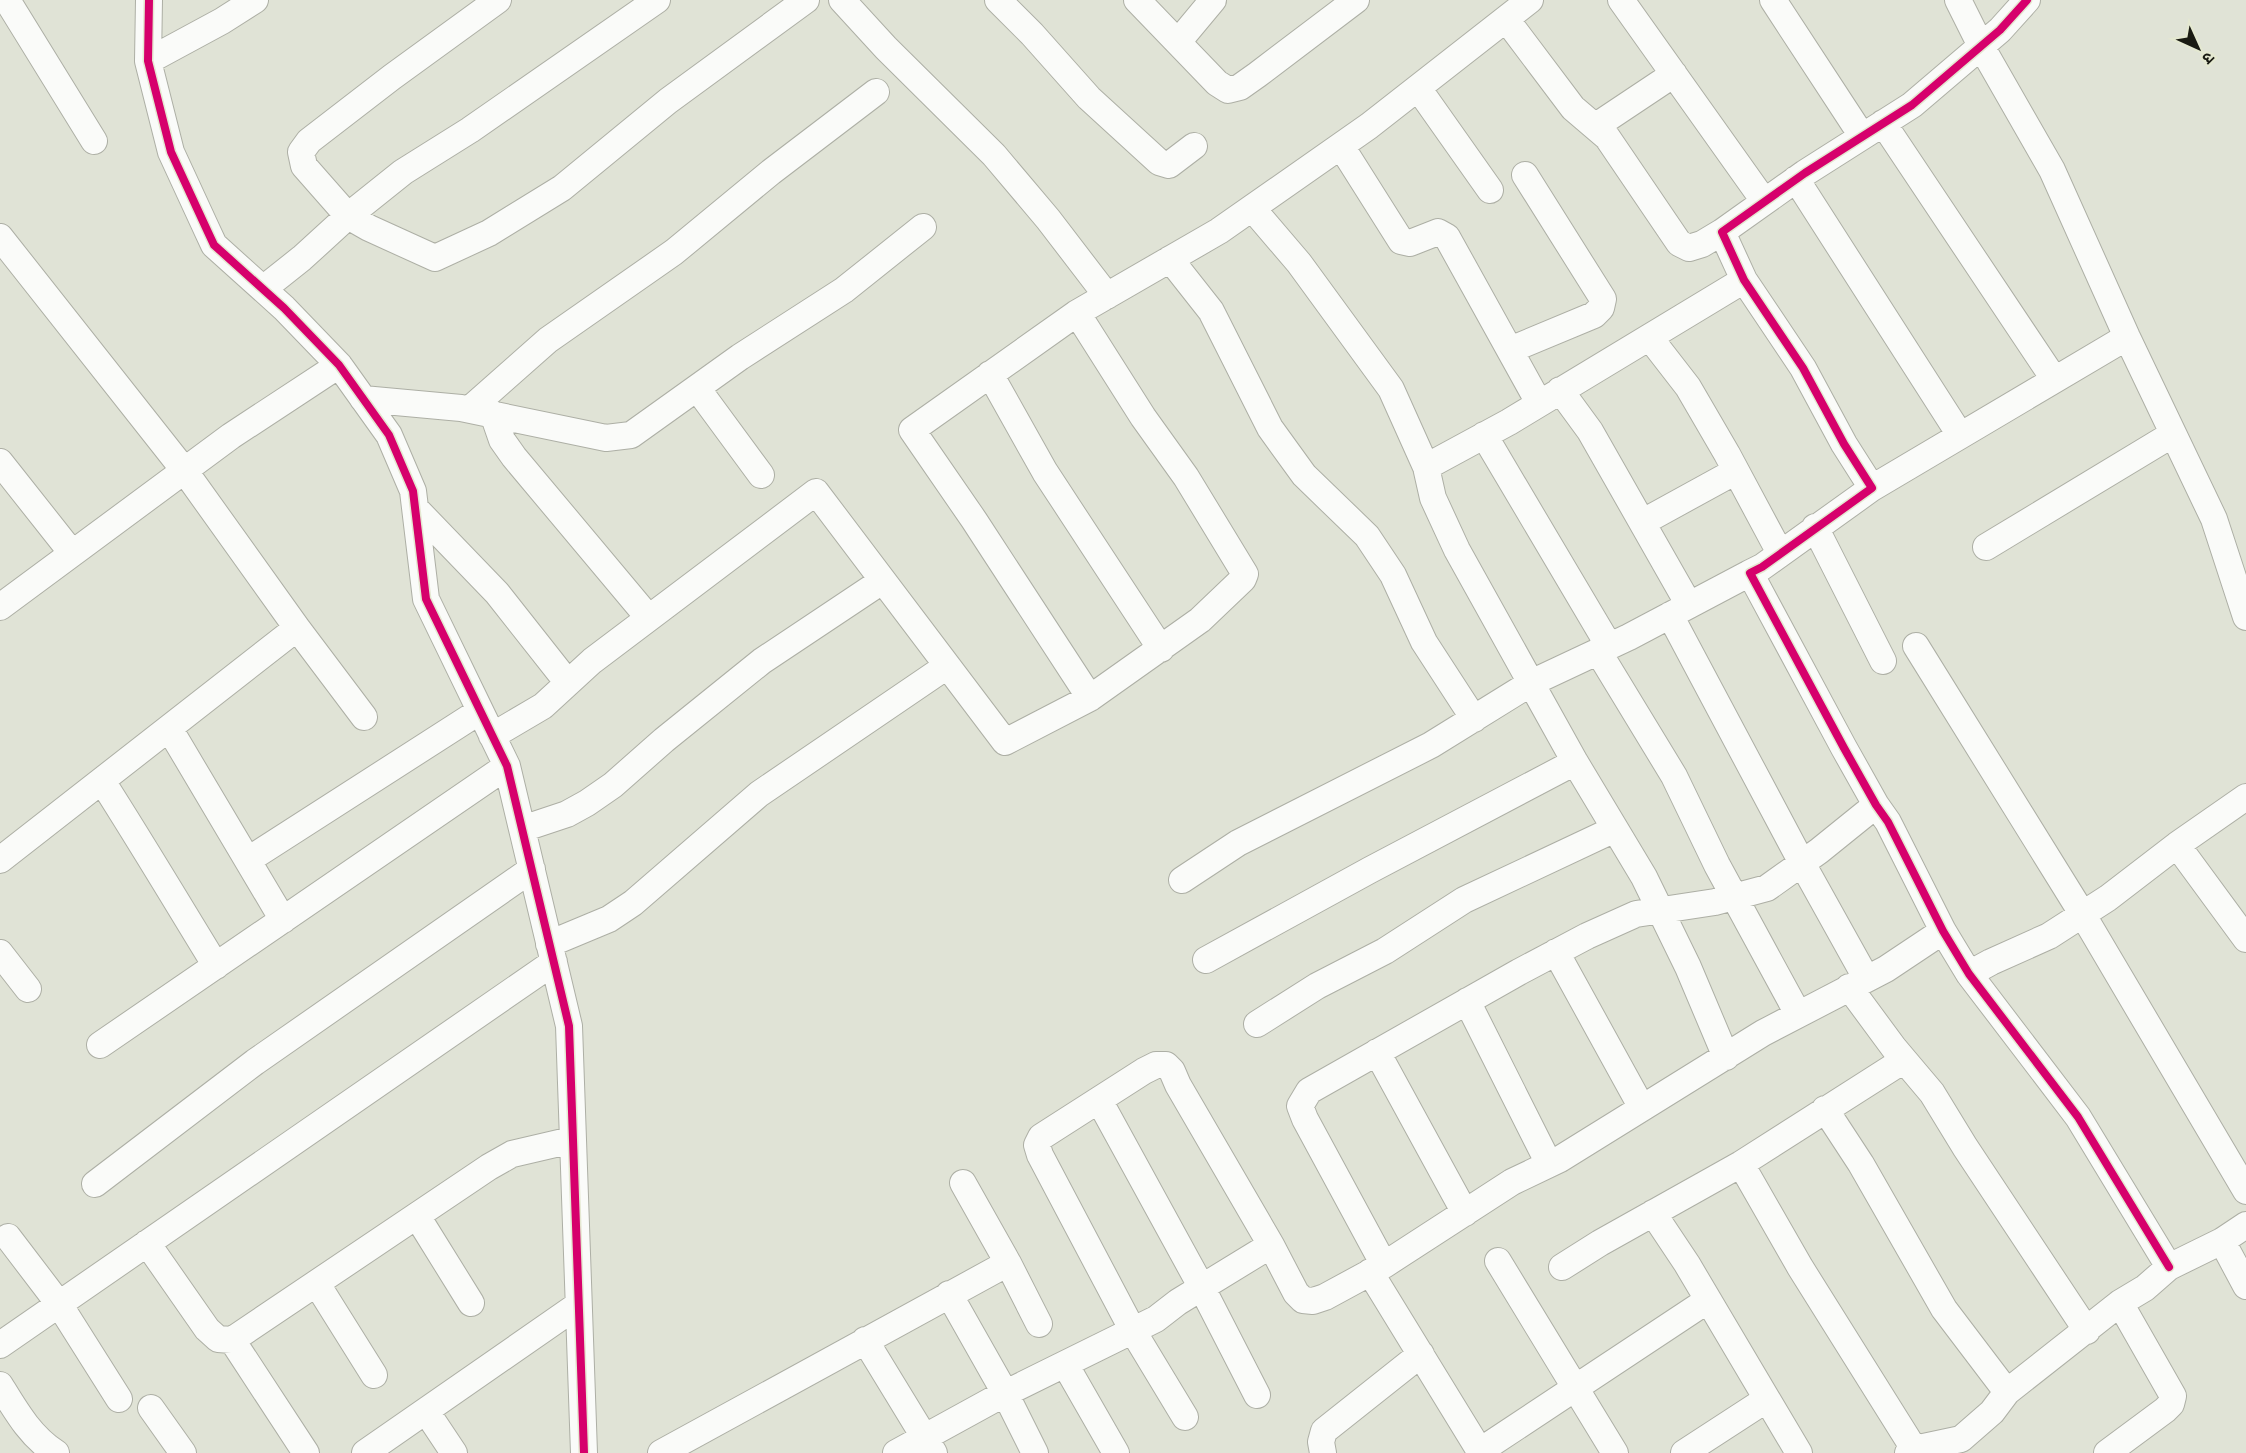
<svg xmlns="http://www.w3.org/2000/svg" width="2246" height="1453" font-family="'DejaVu Sans','Noto Sans Devanagari',sans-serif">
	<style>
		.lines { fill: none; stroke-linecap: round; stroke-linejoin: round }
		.minor-casing { stroke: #adafa5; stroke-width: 28 }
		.minor { stroke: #fafbf9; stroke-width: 26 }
		.cycleway-casing { stroke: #e4e8d1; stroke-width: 11 }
		.cycleway { stroke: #d6006c; stroke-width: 8 }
	</style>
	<rect width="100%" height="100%" fill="#e0e3d6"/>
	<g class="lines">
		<defs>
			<path id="minor" d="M7,0L94,141
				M149,0L148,61L171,152L207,230L214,245L284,308L339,365L389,435L413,491L426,599L507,766L569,1026L584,1453
				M498,0L392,77L309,141L301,152L304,166L348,216L403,172L470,130L657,0
				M842,0L886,48L994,155L1048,219L1107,296
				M998,0L1032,34L1089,98L1159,162L1169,165L1194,146
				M1137,0L1217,83L1228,90L1240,87L1257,75L1356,0
				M1621,0L1764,201
				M1773,0L1862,136
				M1958,0L1981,46L2052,170L2127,337L2214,519L2246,617
				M2027,0L2000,30L1912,105L1805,173L1722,232L1744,280L1803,368L1844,444L1872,488L1762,567L1750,573L1844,748L1876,805L1888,822L1943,931L1969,974L2078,1117L2169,1267
				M1506,19L1573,108L1607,137L1679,243L1689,248L1702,244L1722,232
				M1178,42L1213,0
				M148,61L222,21L255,0
				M1418,88L1490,190
				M1883,123L2054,379
				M1596,126L1674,74
				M1341,146L1401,241L1410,243L1438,232L1447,237L1539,403
				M1796,179L1960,435
				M1252,208L1299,263L1391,389L1426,467L1433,498L1457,550L1575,762L1644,877L1688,967L1726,1057
				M0,237L184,470L297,628L0,860
				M1170,259L1211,311L1270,428L1304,475L1367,536L1393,575L1424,642L1474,719
				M263,289L302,258L348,216L369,228L435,258L489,233L562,188L668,101L806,0
				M1650,338L1688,387L1727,454L1780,553
				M1510,350L1594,315L1601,308L1603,299L1525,175
				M990,374L1045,472L1161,649
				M697,388L761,475
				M1560,390L1590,431L1689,605
				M363,399L461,408L606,438L631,435L740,357L844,290L923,227
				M470,409L548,340L674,252L771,172L876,92
				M493,414L502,440L514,457L648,617
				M1484,435L1609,646
				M0,462L72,553
				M1426,467L1509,422L1744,280
				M1872,488L2127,337
				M416,509L497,593L568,683
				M1643,522L1736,471
				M1815,527L1883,661
				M1986,547L2173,434
				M0,607L231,436L339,365
				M1670,615L1802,863L1866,978
				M297,628L364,717
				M1916,646L2083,915L2246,1191
				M1598,651L1674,776L1717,865L1798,1014
				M1090,698L974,520L912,430L1077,313L1219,231L1369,126L1530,0
				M169,728L283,920
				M492,736L543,706L592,661L816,492L1005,742L1090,698L1200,620L1243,579L1245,574L1186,477L1143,417L1077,313
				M102,781C141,842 178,904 216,966
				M522,829L567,814L587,803L613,785L664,740L762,661L882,581
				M2177,845L2246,939
				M248,860L480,711
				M1182,880L1238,843L1431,745L1531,683L1629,637L1750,573
				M549,944L609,919L633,903L759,794L947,666
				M1556,952L1642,1108
				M0,953L28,989
				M1206,960L1370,870L1575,762
				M1969,974L1991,962L2049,936L2108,898L2177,845L2246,797
				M1849,987L1894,1048L1932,1093L1965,1147L2087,1331
				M1467,1001L1549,1164
				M1257,1024L1317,986L1385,951L1464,900L1615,829
				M100,1045L507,766
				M1377,1052L1465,1213
				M1099,1100L1202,1288L1257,1395
				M1825,1109L1861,1164L1944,1309L2007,1392
				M1741,1164L1800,1267L1914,1449
				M95,1184L255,1062L532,869
				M1653,1213L1687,1264L1799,1453
				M417,1216L471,1303
				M8,1237L59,1304L119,1399
				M2222,1241L2246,1286
				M147,1243L207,1329L218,1339L232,1340L489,1167L512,1154L572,1140
				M1498,1261L1615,1453
				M1008,1263L1039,1324
				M1384,1265L1305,1119L1300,1106L1309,1091L1519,972L1587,936L1636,914L1715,902L1767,888L1819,851L1876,805
				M1562,1267L1600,1243L1741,1164L1904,1060
				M1370,1272L1481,1453
				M317,1284L374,1375
				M949,1294L1005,1393L1035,1453
				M232,1340L306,1453
				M865,1340L934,1453
				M0,1345L554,962
				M1065,1364L1116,1453
				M0,1385C16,1411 30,1436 56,1453
				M151,1408L183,1453
				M426,1411L454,1453
				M1185,1417L1133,1331L1040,1155L1037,1145L1041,1137L1144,1071L1156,1065H1166L1172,1071L1178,1085L1271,1245
				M1480,1451L1708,1300
				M365,1453L578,1305
				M661,1453L1008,1263L963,1183
				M896,1453L998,1397L1156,1319L1178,1302L1271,1245L1296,1293L1303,1300L1313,1301L1325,1297L1384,1265L1512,1182L1560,1159L1763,1033L1886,969L1943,931
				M1323,1453L1321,1442L1324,1431L1421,1354
				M1684,1453L1767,1399
				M1908,1453L1914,1449L1961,1439L1992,1412L2007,1392L2120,1303L2145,1288L2169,1267L2222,1241L2246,1225
				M2107,1453L2165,1410L2171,1404L2173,1396L2120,1303"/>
		</defs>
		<!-- minor casing -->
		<use href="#minor" class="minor-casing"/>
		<!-- minor -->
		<use href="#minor" class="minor"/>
		<defs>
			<path id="cycleway" d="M149,0L148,61L171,152L207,230L214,245L284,308L339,365L389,435L413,491L426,599L507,766L569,1026L584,1453
				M2027,0L2000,30L1912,105L1805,173L1722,232L1744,280L1803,368L1844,444L1872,488L1762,567L1750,573L1844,748L1876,805L1888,822L1943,931L1969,974L2078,1117L2169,1267"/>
		</defs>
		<!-- cycleway casing -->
		<use href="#cycleway" class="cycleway-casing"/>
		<!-- cycleway -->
		<use href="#cycleway" class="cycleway"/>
	</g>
	<!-- north arrow -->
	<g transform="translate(2198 48) rotate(135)" stroke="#e4e8d1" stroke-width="4.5" paint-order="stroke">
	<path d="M0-4.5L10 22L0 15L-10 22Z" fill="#1a1b13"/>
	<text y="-9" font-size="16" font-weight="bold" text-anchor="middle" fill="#1a1b13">उ</text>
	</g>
</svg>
